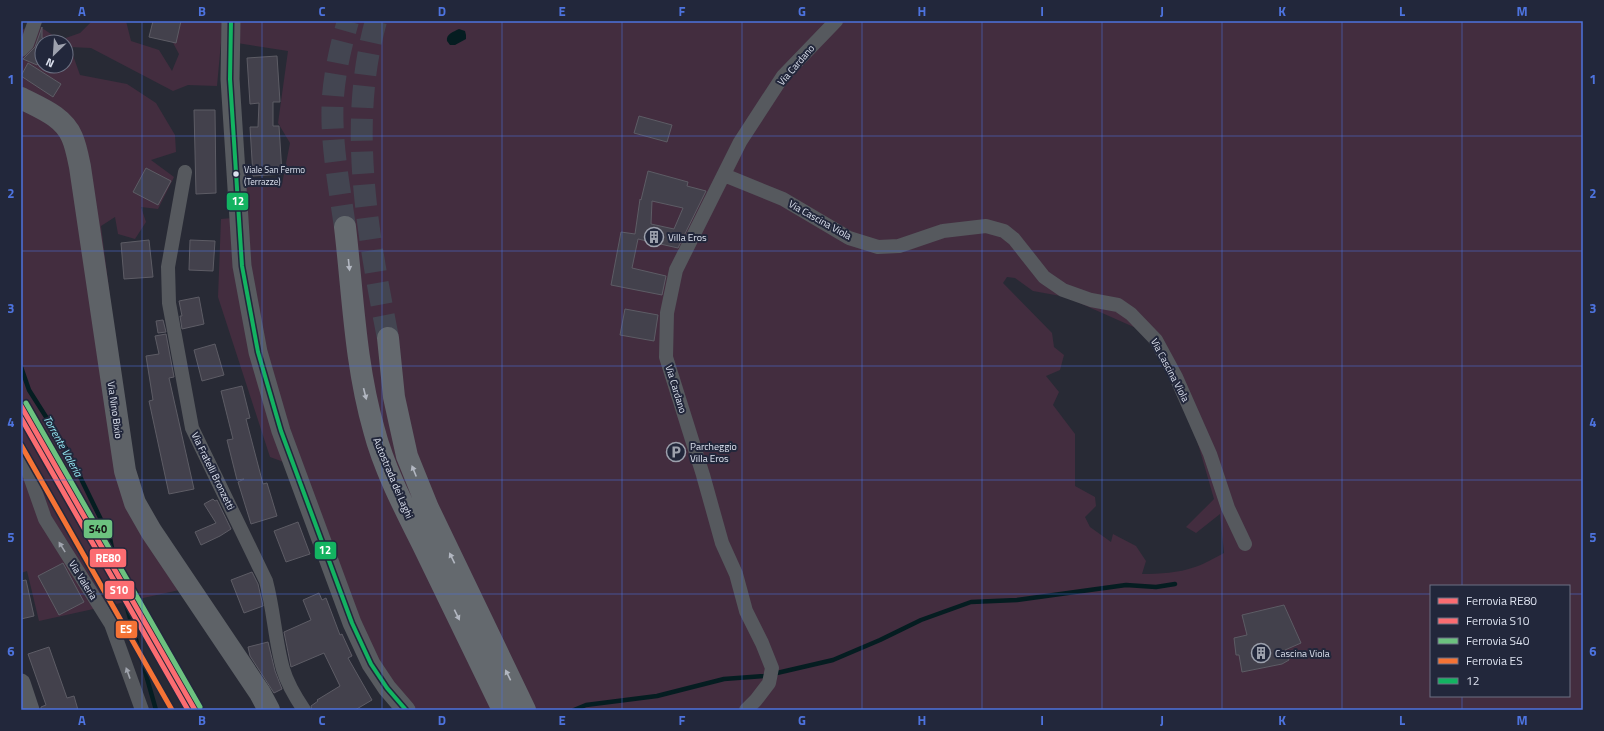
<svg xmlns="http://www.w3.org/2000/svg" width="1604" height="731" font-family="'Titillium Web',sans-serif">
	<style>
		.green { fill: #432d3f; fill-rule: evenodd }
		.water { fill: #051d21 }
		.lines { fill: none; stroke-linecap: round; stroke-linejoin: round }
		.stream { stroke: #051d21; stroke-width: 4.5 }
		.building { fill: #43414c; stroke: #5d5c65; fill-rule: evenodd }
		.highway-tunnel { stroke: #434551; stroke-width: 22; stroke-dasharray: 22 11; stroke-linecap: butt }
		.street { stroke: #56595e; stroke-width: 14 }
		.secondary { stroke: #585b60; stroke-width: 19 }
		.primary { stroke: #5e6267; stroke-width: 22 }
		.highway { stroke: #64696e; stroke-width: 22 }
		.bus-1-casing { stroke: #22273b; stroke-width: 7 }
		.bus-1 { stroke: #13b361; stroke-width: 4 }
		.rail-1-casing { stroke: #22273b; stroke-width: 8 }
		.rail-2-casing { stroke: #22273b; stroke-width: 8 }
		.rail-3-casing { stroke: #22273b; stroke-width: 8 }
		.rail-4-casing { stroke: #22273b; stroke-width: 8 }
		.rail-1 { stroke: #fb6c71; stroke-width: 5 }
		.rail-2 { stroke: #fb6c71; stroke-width: 5 }
		.rail-3 { stroke: #6cc27f; stroke-width: 5 }
		.rail-4 { stroke: #f57335; stroke-width: 5 }
		.oneway { fill: #b2b7c1 }
		.oneway2 { fill: #a0a4ad }
		.grid { fill: none; stroke: #4d73de; stroke-width: 1; stroke-opacity: 0.55 }
		.bus-dot { fill: #dce1ee; stroke: #22273b; stroke-width: 1.5 }
		.labels { text-anchor: middle; dominant-baseline: central; stroke-width: 4; stroke-linejoin: round; paint-order: stroke }
		.bus-label { font-size: 9px; fill: #dce1ee; stroke: #22273b; text-anchor: start }
		.street-label { font-size: 10px; fill: #dce1ee; stroke: #22273b }
		.poi-label { font-size: 10px; fill: #dce1ee; stroke: #22273b; text-anchor: start }
		.water-label { font-size: 11px; font-style: italic; fill: #92e7f2; stroke: #22273b }
		.line-badge { stroke: #22273b; stroke-width: 1.5 }
		.badge-label { font-size: 11px; text-anchor: middle; font-weight: bold; fill: #fff }
		.pale-badge-label { font-size: 11px; text-anchor: middle; font-weight: bold; fill: #111 }
		.neatline { fill: none; stroke: #4d73de; stroke-width: 1.5 }
		.grid-label { font-size: 13px; text-anchor: middle; font-weight: bold; fill: #4d73de }
	</style>
	<rect width="100%" height="100%" fill="#282a35"/>
	<!-- green -->
	<path class="green" d="M92,21H126L131,41L159,50L172,71L179,54L172,41L177,21H223L217,86L188,85L173,91L91,48L70,47L80,75L127,84L156,103L175,135L176,152L151,160L174,177L158,209L141,207L146,222L135,239L118,234L115,217L101,226L128,440L145,505L193,587L39,621L27,571L21,573V31L33,22L60,40L80,33ZM42,42H66V66H42Z
		M237,21H1583V710H414L369,655L300,468L270,457L218,297L221,219L243,217V182L282,184L290,143L278,123L288,51L237,43ZM1007,277L1015,278L1033,291L1066,297L1136,328L1157,347L1194,430L1214,499L1186,527L1196,533L1220,514L1224,553C1214,558 1205,564 1195,567C1178,573 1160,574 1142,574L1146,561L1136,546L1113,534L1111,542L1090,527L1085,517L1096,506L1095,497L1075,486V434L1053,405L1059,392L1046,376L1060,370L1064,355L1054,347L1052,333L1003,283ZM1431,586H1569V696H1431Z"/>
	<!-- water -->
	<path class="water" d="M459,29L465,31L466,35V39L455,45H450L447,41C446,34 453,32 459,29Z"/>
	<g class="lines">
		<!-- stream -->
		<path class="stream" d="M21,367L29,390L67,450L110,538L116,569L156,710
			M574,710L586,705L657,696L724,679L764,676L833,660L880,640L921,620L971,602L1017,600L1126,585L1156,587L1175,584"/>
	</g>
	<!-- building -->
	<path class="building" d="M153,21H181L176,43L149,37Z
		M42,27V38L50,42H42V56L37,65L23,59L35,47Z
		M277,56L280,102H273V126H279L282,174L253,176L250,127H258L259,103L250,104L247,58Z
		M28,63L61,84L53,97L21,76Z
		M194,110H215L216,193L196,194Z
		M639,116L672,125L667,142L634,133Z
		M146,168L171,181L158,205L133,192Z
		M648,171L688,182L687,186L706,191L678,248L638,239L632,268L666,276L662,295L611,285L621,232L635,234L640,199L641,200ZM652,201L683,208L674,229L651,224Z
		M149,240L153,277L124,279L121,243Z
		M190,240L215,241L213,271L189,270Z
		M199,297L204,324L182,329L180,316H182L179,301Z
		M625,309L658,315L654,341L620,335Z
		M163,320L166,332L158,333L156,321Z
		M166,334L174,377L169,378L194,489L169,494L149,401L153,400L146,356L159,354L155,336Z
		M215,344L224,375L202,381L194,350Z
		M242,386L250,418L246,419L263,484L267,483L277,516L251,524L238,482L244,479L237,480L227,440L233,439L221,391Z
		M213,499L215,501L217,500L231,529L220,536L201,545L195,532L216,523L204,504Z
		M298,522L310,554L286,562L274,531Z
		M63,563L84,602L59,615L38,576Z
		M252,572L258,584L263,606L244,613L231,580Z
		M26,580L34,616L21,619V581Z
		M319,593L322,600L326,598L340,635L342,634L352,656L348,658L372,700L355,710H312L311,706L318,701L317,700L340,686L324,653L291,667L284,632L311,620L303,600Z
		M1284,605L1301,643L1285,650L1289,660L1282,664L1242,672L1239,655H1236L1234,638L1247,635L1242,615Z
		M268,642L275,671L282,689L274,693L250,656L248,647Z
		M49,647L67,698L74,696L78,710H41V707L46,705L28,654Z"/>
	<g class="lines">
		<!-- highway-tunnel -->
		<path class="highway-tunnel" d="M376,21C347,125 368,235 388,338
			M345,227C339,184 330,140 333,96C335,71 341,45 348,21"/>
		<!-- street -->
		<path class="street" d="M21,50L27,44L35,21
			M185,172L168,267L169,303L192,428L266,581C274,611 275,641 283,669C287,683 296,698 304,710
			M724,175L783,199L849,238L878,247L899,246L943,231L986,226L1004,231L1014,239L1044,277L1063,290L1091,300L1118,305L1131,314L1156,340L1176,377L1210,454L1228,508L1245,544
			M21,451L45,519L111,624L142,710
			M746,710L756,700L769,683L772,668L762,643L746,611L736,574L722,543L703,475L666,357L667,313L676,270L740,142L783,76L836,21"/>
		<!-- secondary -->
		<path class="secondary" d="M231,21L230,79L242,266L258,352L281,431L352,623L371,664L387,688L406,710
			M21,683L30,710"/>
		<!-- primary -->
		<path class="primary" d="M21,98C40,108 63,116 72,137C76,146 78,157 80,167L125,471L135,503L151,531L260,693L269,710"/>
		<!-- highway -->
		<path class="highway" d="M345,227C353,295 355,364 374,430C384,469 406,511 424,547C450,601 477,656 503,710
			M388,338L394,397L407,456L428,508L525,710"/>
		<defs>
			<path id="bus-1" d="M231,21L230,79L242,266L258,352L281,431L352,623L371,664L387,688L406,710"/>
		</defs>
		<!-- bus-1 casing -->
		<use href="#bus-1" class="bus-1-casing"/>
		<!-- bus-1 -->
		<use href="#bus-1" class="bus-1"/>
		<defs>
			<path id="rail-1" d="M21,406L195,710"/>
			<path id="rail-2" d="M21,418L188,710"/>
			<path id="rail-3" d="M26,403L200,707"/>
			<path id="rail-4" d="M21,445L172,710"/>
		</defs>
		<!-- rail-1 casing -->
		<use href="#rail-1" class="rail-1-casing"/>
		<!-- rail-2 casing -->
		<use href="#rail-2" class="rail-2-casing"/>
		<!-- rail-3 casing -->
		<use href="#rail-3" class="rail-3-casing"/>
		<!-- rail-4 casing -->
		<use href="#rail-4" class="rail-4-casing"/>
		<!-- rail-1 -->
		<use href="#rail-1" class="rail-1"/>
		<!-- rail-2 -->
		<use href="#rail-2" class="rail-2"/>
		<!-- rail-3 -->
		<use href="#rail-3" class="rail-3"/>
		<!-- rail-4 -->
		<use href="#rail-4" class="rail-4"/>
	</g>
	<!-- one-way arrows -->
	<defs><path id="oneway-solid" d="M-6-.8H1V-3.2L6.5 0L1 3.2V.8H-6Z"/></defs>
	<g class="oneway">
		<use href="#oneway-solid" transform="translate(349 265) rotate(84)"/>
		<use href="#oneway-solid" transform="translate(365 394) rotate(76)"/>
		<use href="#oneway-solid" transform="translate(414 471) rotate(-112)"/>
		<use href="#oneway-solid" transform="translate(452 558) rotate(-116)"/>
		<use href="#oneway-solid" transform="translate(457 615) rotate(64)"/>
		<use href="#oneway-solid" transform="translate(508 675) rotate(-116)"/>
	</g>
	<g class="oneway2">
		<use href="#oneway-solid" transform="translate(62 547) rotate(-122)"/>
		<use href="#oneway-solid" transform="translate(128 673) rotate(-110)"/>
	</g>
	<!-- grid -->
	<path class="grid" d="M142,21V710M262,21V710M382,21V710M502,21V710M622,21V710M742,21V710M862,21V710M982,21V710M1102,21V710M1222,21V710M1342,21V710M1462,21V586M21,136H1583M21,251H1583M21,366H1583M21,480H1583M21,594H1431M1569,594H1583M1462,696V710"/>
	<!-- icons -->
	<defs>
		<symbol id="building-ring" viewBox="-11 -11 22 22"><circle r="9.5" fill="#22273b" stroke="#9da1ad" stroke-width="1.5"/><path d="M-4-6H4V6H1V3H-1V6H-4ZM-2.5-4.3h1.7v1.8h-1.7ZM.8-4.3h1.7v1.8H.8ZM-2.5-1h1.7V.8h-1.7ZM.8-1h1.7V.8H.8Z" fill="#9da1ad"/></symbol>
		<symbol id="parking-ring" viewBox="-11 -11 22 22"><circle r="9.5" fill="#22273b" stroke="#9da1ad" stroke-width="1.5"/><path d="M-3.5-5.5H1a3.5 3.5 0 0 1 0 7H-1V5.5H-3.5ZM-1-3.4V-.6H.8a1.4 1.4 0 0 0 0-2.8Z" fill="#9da1ad"/></symbol>
	</defs>
	<g fill-rule="evenodd">
		<use href="#building-ring" x="643" y="226" width="22" height="22"/>
		<use href="#parking-ring" x="665" y="441" width="22" height="22"/>
		<use href="#building-ring" x="1250" y="642" width="22" height="22"/>
	</g>
	<!-- markers -->
	<circle class="bus-dot" cx="236" cy="174" r="3.5"/>
	<g class="labels">
		<!-- bus labels -->
		<g class="bus-label">
			<text x="244" y="169">Viale San Fermo<tspan x="244" dy="12">(Terrazze)</tspan></text>
		</g>
		<!-- street labels -->
		<g class="street-label">
			<text transform="translate(796 65) rotate(-49)">Via Cardano</text>
			<text transform="translate(820 220) rotate(29)">Via Cascina Viola</text>
			<text transform="translate(1170 370) rotate(62)">Via Cascina Viola</text>
			<text transform="translate(676 389) rotate(73)">Via Cardano</text>
			<text transform="translate(115 410) rotate(82)">Via Nino Bixio</text>
			<text transform="translate(213 471) rotate(64)">Via Fratelli Bronzetti</text>
			<text transform="translate(393 478) rotate(67)">Autostrada dei Laghi</text>
			<text transform="translate(83 580) rotate(58)">Via Valeria</text>
		</g>
		<!-- poi labels -->
		<g class="poi-label">
			<text x="668" y="237">Villa Eros</text>
			<text x="690" y="446">Parcheggio<tspan x="690" dy="12">Villa Eros</tspan></text>
			<text x="1275" y="653">Cascina Viola</text>
		</g>
		<!-- water labels -->
		<g class="water-label">
			<text transform="translate(63 446) rotate(61)">Torrente Valeria</text>
		</g>
	</g>
	<g class="line-badge">
		<rect x="226" y="192" width="23" height="19" rx="4" fill="#13b361"/>
		<rect x="83" y="519" width="30" height="20" rx="4" fill="#6cc27f"/>
		<rect x="314" y="541" width="23" height="19" rx="4" fill="#13b361"/>
		<rect x="89" y="548" width="38" height="20" rx="4" fill="#fb6c71"/>
		<rect x="104" y="580" width="31" height="20" rx="4" fill="#fb6c71"/>
		<rect x="115" y="620" width="23" height="19" rx="4" fill="#f57335"/>
	</g>
	<g class="badge-label">
		<text x="238" y="205">12</text>
		<text x="325" y="554">12</text>
		<text x="108" y="562">RE80</text>
		<text x="119" y="594">S10</text>
		<text x="126" y="633">ES</text>
	</g>
	<g class="pale-badge-label">
		<text x="98" y="533">S40</text>
	</g>
	<!-- border -->
	<rect width="1604" height="731" fill="none" stroke="#22273b" stroke-width="44"/>
	<!-- legend -->
	<rect x="1430" y="585" width="140" height="112" fill="#22273b" stroke="#6c7183"/>
	<rect x="1438" y="598" width="20" height="6" fill="#fb6c71" stroke="#6c7183"/>
	<text x="1466" y="605" font-size="12" fill="#dce1ee">Ferrovia RE80</text>
	<rect x="1438" y="618" width="20" height="6" fill="#fb6c71" stroke="#6c7183"/>
	<text x="1466" y="625" font-size="12" fill="#dce1ee">Ferrovia S10</text>
	<rect x="1438" y="638" width="20" height="6" fill="#6cc27f" stroke="#6c7183"/>
	<text x="1466" y="645" font-size="12" fill="#dce1ee">Ferrovia S40</text>
	<rect x="1438" y="658" width="20" height="6" fill="#f57335" stroke="#6c7183"/>
	<text x="1466" y="665" font-size="12" fill="#dce1ee">Ferrovia ES</text>
	<rect x="1438" y="678" width="20" height="6" fill="#13b361" stroke="#6c7183"/>
	<text x="1466" y="685" font-size="12" fill="#dce1ee">12</text>
	<!-- north arrow -->
	<g transform="translate(54 54) rotate(205)"><circle r="19" fill="#22273b" stroke="#6c7183"/>
	<path d="M0-3L7 15L0 10L-7 15Z" fill="#9da1ad"/>
	<text y="-6" font-size="11" font-weight="bold" text-anchor="middle" fill="#dce1ee">N</text>
	</g>
	<rect x="22" y="22" width="1560" height="687" class="neatline"/>
	<g class="grid-label">
		<text x="82" y="16">A</text>
		<text x="202" y="16">B</text>
		<text x="322" y="16">C</text>
		<text x="442" y="16">D</text>
		<text x="562" y="16">E</text>
		<text x="682" y="16">F</text>
		<text x="802" y="16">G</text>
		<text x="922" y="16">H</text>
		<text x="1042" y="16">I</text>
		<text x="1162" y="16">J</text>
		<text x="1282" y="16">K</text>
		<text x="1402" y="16">L</text>
		<text x="1522" y="16">M</text>
		<text x="11" y="84">1</text>
		<text x="1593" y="84">1</text>
		<text x="11" y="198">2</text>
		<text x="1593" y="198">2</text>
		<text x="11" y="313">3</text>
		<text x="1593" y="313">3</text>
		<text x="11" y="427">4</text>
		<text x="1593" y="427">4</text>
		<text x="11" y="542">5</text>
		<text x="1593" y="542">5</text>
		<text x="11" y="656">6</text>
		<text x="1593" y="656">6</text>
		<text x="82" y="725">A</text>
		<text x="202" y="725">B</text>
		<text x="322" y="725">C</text>
		<text x="442" y="725">D</text>
		<text x="562" y="725">E</text>
		<text x="682" y="725">F</text>
		<text x="802" y="725">G</text>
		<text x="922" y="725">H</text>
		<text x="1042" y="725">I</text>
		<text x="1162" y="725">J</text>
		<text x="1282" y="725">K</text>
		<text x="1402" y="725">L</text>
		<text x="1522" y="725">M</text>
	</g>
</svg>
